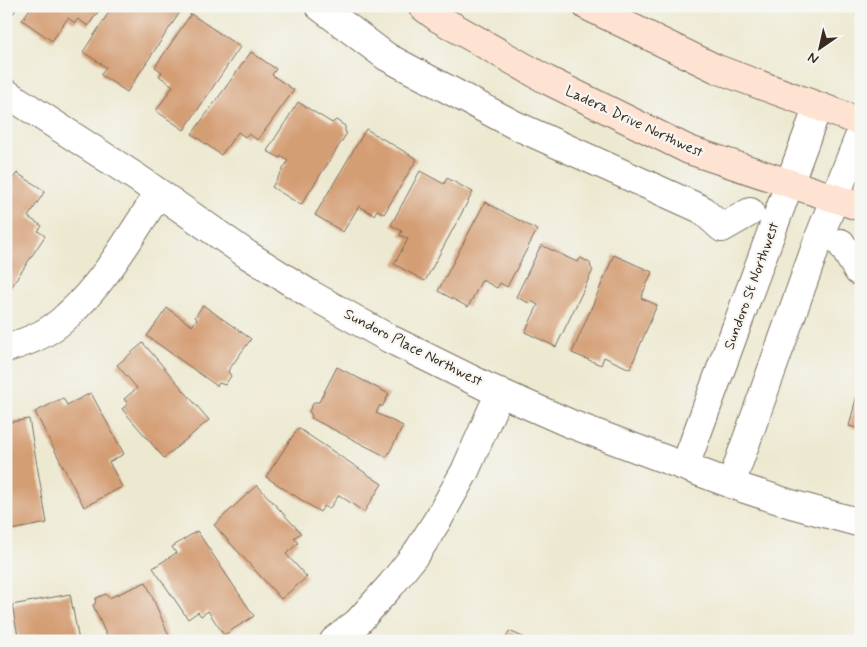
<svg xmlns="http://www.w3.org/2000/svg" width="867" height="647" font-family="Mynerve,sans-serif">
	<style>
		.building { fill: #d49e75 }
		.lines { fill: none; stroke-linecap: round; stroke-linejoin: round }
		.street-casing { stroke: #796d5d; stroke-width: 30 }
		.secondary-casing { stroke: #796d5d; stroke-width: 30 }
		.street { stroke: #fff; stroke-width: 28 }
		.secondary { stroke: #fee3d2; stroke-width: 28 }
		.labels { text-anchor: middle; dominant-baseline: central; stroke-width: 4.5; stroke-linejoin: round; paint-order: stroke }
		.street-label { font-size: 15px; fill: #3b2a1e; stroke: #f6f6f2 }
	</style>
	<rect width="100%" height="100%" fill="#f6f6f2"/>
	<filter id="ink" filterUnits="userSpaceOnUse"><feTurbulence type="fractalNoise" baseFrequency=".02" numOctaves="2"/><feDisplacementMap in="SourceGraphic" scale="10" xChannelSelector="R" yChannelSelector="G"/><feConvolveMatrix kernelMatrix="1 2 1 2 8 2 1 2 1" color-interpolation-filters="sRGB"/></filter>
	<filter id="wash" filterUnits="userSpaceOnUse"><feTurbulence type="fractalNoise" baseFrequency=".0096" numOctaves="4" result="noise"/><feDisplacementMap in="SourceGraphic" scale="20" xChannelSelector="R" yChannelSelector="G"/><feGaussianBlur stdDeviation="1.12" result="paint"/><feColorMatrix in="noise" values="0 0 0 0 0 0 0 0 0 0 0 0 0 0 0 0 0 1.4 0 .05"/><feComposite in="paint" operator="in"/></filter>
	<g filter="url(#wash)">
		<rect width="100%" height="100%" fill="#ede9d1"/>
		<g id="blocks">
			<!-- building -->
			<path class="building" d="M6,6H18L12,15L6,12Z
				M32,6H102L88,26L78,19L75,23L68,18L52,41L22,20Z
				M113,6H184L127,92L101,75L106,67L83,52Z
				M191,14L240,47L184,130L156,111L173,86L159,76L162,72L155,67Z
				M251,52L276,69L272,75L294,90L258,140L248,134L245,137L238,132L221,155L192,134Z
				M298,102L332,123L336,120L345,126V132L347,133L301,205L272,187L288,161L281,156L280,158L267,151Z
				M366,129L417,159L384,214L377,210L374,215L359,206L343,232L315,215Z
				M420,171L444,184L447,178L473,192L425,281L394,264L408,239L400,235L402,231L391,225Z
				M17,173L45,191L28,217L42,226L38,231L45,236L10,289L6,287V188Z
				M485,202L537,230L507,287L500,283L497,288L482,280L468,307L438,291Z
				M541,245L577,262L581,258L590,263L591,268L593,270L556,347L525,332L538,305L531,301L529,303L516,297Z
				M614,255L652,272L641,298L657,305L630,369L604,357L601,365L572,353Z
				M203,305L251,339L228,371L231,376L225,385L219,383L217,386L147,336L167,308L192,326L197,319L195,317Z
				M143,343L209,420L164,458L122,409L128,404L124,399L137,388L117,365Z
				M337,367L389,394L382,407L380,405L376,413L403,426L387,457L311,418L312,416L309,411L314,402H319Z
				M860,383H861V429L849,426Z
				M91,393L124,454L109,462L122,487L84,507L35,412L63,398L67,405Z
				M29,419L47,523L6,531V423Z
				M298,428L382,484L364,512L339,495L329,509L324,506L320,512L266,477Z
				M257,485L301,533L294,538L298,543L286,554L307,577L281,599L214,525Z
				M197,531L254,616L224,635L208,611L201,616L198,612L188,619L153,568L176,553L172,547Z
				M146,582L169,636L157,641H156L154,638L149,641H109L93,605L95,604L96,598L106,594L109,598Z
				M70,594L79,641H19L12,605Z
				M509,631L532,641H505Z"/>
		</g>
	</g>
	<g filter="url(#ink)">
		<use href="#blocks" fill-opacity="0" stroke="#796d5d" stroke-width="1"/>
		<g class="lines">
			<defs>
				<path id="street" d="M319,6L387,57L515,125L701,209L722,228L750,212
					M6,93L136,177L248,255L310,294L390,339L485,386L571,424L742,488L791,504L861,523
					M841,243L858,271H861
					M6,348C28,342 51,332 67,316C105,282 131,235 159,193
					M685,466L818,106
					M731,484L820,235L861,132
					M334,641L358,622L391,585L418,551L440,516L465,471L500,392"/>
				<path id="secondary" d="M422,6L438,18L547,80L689,150L861,207
					M587,6L717,69L861,122"/>
			</defs>
			<!-- street casing -->
			<use href="#street" class="street-casing"/>
			<!-- secondary casing -->
			<use href="#secondary" class="secondary-casing"/>
			<!-- street -->
			<use href="#street" class="street"/>
			<!-- secondary -->
			<use href="#secondary" class="secondary"/>
		</g>
	</g>
	<g class="labels">
		<!-- street labels -->
		<g class="street-label">
			<text transform="translate(634 122) rotate(25)">Ladera Drive Northwest</text>
			<text transform="translate(752 286) rotate(-70)">Sundoro St Northwest</text>
			<text transform="translate(413 348) rotate(27)">Sundoro Place Northwest</text>
		</g>
	</g>
	<!-- margin -->
	<rect width="867" height="647" fill="none" stroke="#f6f6f2" stroke-width="25"/>
	<!-- north arrow -->
	<g transform="translate(820 48) rotate(214)" stroke="#f6f6f2" stroke-width="4" paint-order="stroke">
	<path d="M0-4L9 19L0 12L-9 19Z" fill="#3b2a1e"/>
	<text y="-8" font-size="14" font-weight="bold" text-anchor="middle" fill="#3b2a1e">N</text>
	</g>
</svg>
